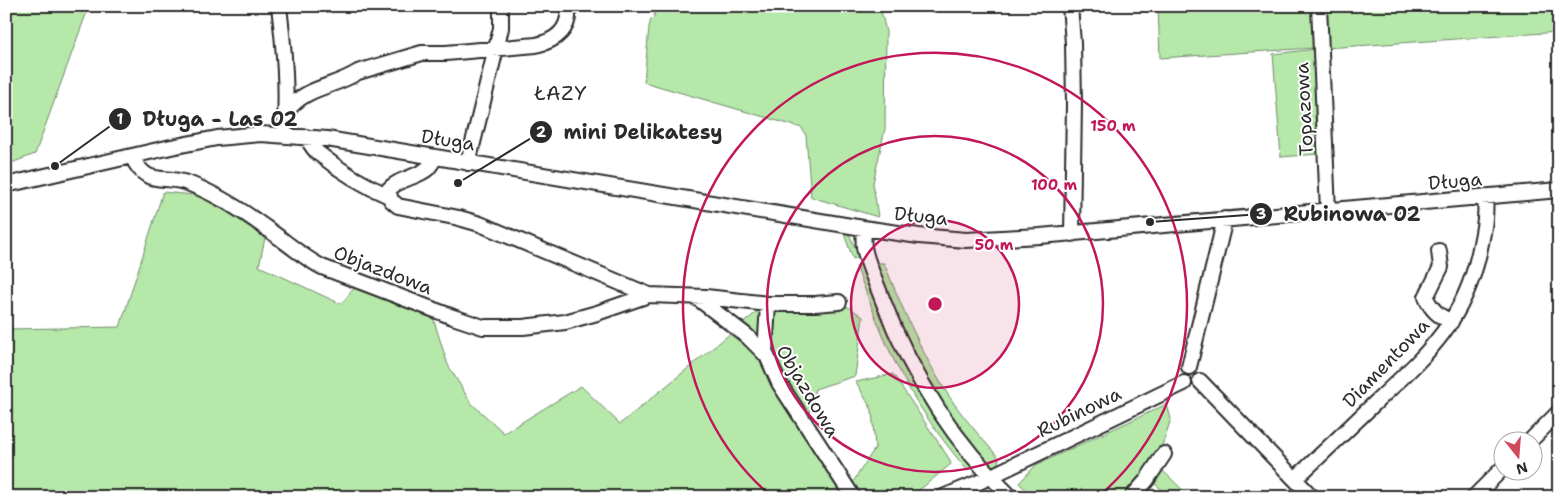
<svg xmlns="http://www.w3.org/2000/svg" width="1565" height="503" font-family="'Shantell Sans',sans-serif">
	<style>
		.green { fill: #b5e8a9; stroke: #708a6a }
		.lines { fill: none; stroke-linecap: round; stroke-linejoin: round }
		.minor-casing { stroke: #2b2b2b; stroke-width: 18 }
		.minor { stroke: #fff; stroke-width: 14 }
		.ring { fill: none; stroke: #c2185b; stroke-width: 2.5 }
		.labels { text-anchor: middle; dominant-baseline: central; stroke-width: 4; stroke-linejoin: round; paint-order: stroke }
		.street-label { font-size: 19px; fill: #2b2b2b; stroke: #fff }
		.neighbourhood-label { font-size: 20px; letter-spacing: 1px; fill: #2b2b2b; stroke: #fff }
		.centre { fill: #c2185b; stroke: #fff; stroke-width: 2.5 }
		.ring-label { font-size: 15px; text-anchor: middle; font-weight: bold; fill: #c2185b; stroke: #fff; stroke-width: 4; stroke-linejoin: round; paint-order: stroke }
		.leader { fill: none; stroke: #2b2b2b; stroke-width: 2 }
		.callout-dot { fill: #2b2b2b; stroke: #fff; stroke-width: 2 }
		.mark-label { font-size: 15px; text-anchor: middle; font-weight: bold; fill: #fff }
		.callout-label { font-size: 20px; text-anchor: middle; font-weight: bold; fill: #2b2b2b; stroke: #fff; stroke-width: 4; stroke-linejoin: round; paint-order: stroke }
	</style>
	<rect width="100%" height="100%" fill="#fff"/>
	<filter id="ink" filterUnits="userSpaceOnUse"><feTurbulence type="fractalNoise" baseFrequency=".02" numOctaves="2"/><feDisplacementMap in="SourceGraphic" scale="10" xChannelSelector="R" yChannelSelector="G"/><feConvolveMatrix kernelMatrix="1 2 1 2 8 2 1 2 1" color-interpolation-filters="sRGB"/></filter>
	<g filter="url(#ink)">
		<!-- green -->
		<path class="green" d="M6,6H89L35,154L6,165Z
			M655,6H880L886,32L885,129L873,183L878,217L811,197L806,136L802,128L644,82L649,27L651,19L654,18Z
			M1158,6H1312L1313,48L1160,58Z
			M1326,6H1559V32L1326,48Z
			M1316,49L1319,154L1281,157L1273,54Z
			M163,192L204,196L265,238L259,266L341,304L354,288L433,318L448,365L471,403L504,433L581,386L620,424L764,306L849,307L863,317L855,376L815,389L804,433L848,497H6V329L120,327Z
			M843,231L850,236L859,257L853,259Z
			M874,263H884C901,305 919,347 942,385C958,412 979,435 999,458L997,467L989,466C978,453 965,440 955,425C920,375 897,320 874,263Z
			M862,264C876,299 888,336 906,370C924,405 947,437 973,467L967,470C941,439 918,407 900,372C882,338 870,302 856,266Z
			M893,374L948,457L951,464L911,497H861L851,485L875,448L872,410L856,382Z
			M1167,404L1171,419L1157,461L1127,497H1033L1019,483L1036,465Z
			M1160,468L1190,497H1168L1169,495L1155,484L1143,497H1135Z"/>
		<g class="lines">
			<defs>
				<path id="minor" d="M279,6C284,49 288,92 284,135
					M1070,6L1073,43L1074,104L1072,234
					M1319,6L1328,211
					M287,111C306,86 333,88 358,72L422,53H446L536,45C556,41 571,29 568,6
					M306,137C310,142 313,149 318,153C338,169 365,186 389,196
					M132,156C147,189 163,173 190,184C216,194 243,211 266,228C285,241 301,256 322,267L453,317L483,327H523L565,322L597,313L649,295L706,297L768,304H815L839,302
					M436,157C433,160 431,165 428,168C417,178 399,178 388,190L391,200L398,206L459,218L480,224L649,295
					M468,163L501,28V6
					M6,185L171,147L217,138L261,134L327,139L863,228L919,236L966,240L1040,236L1559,190
					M863,228C864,235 863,241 864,247C866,261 878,287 883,301C912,376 952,441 1011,497
					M1439,251L1441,267L1426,297C1431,310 1439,316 1451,322
					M696,297L747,336L767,356L779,383L853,497
					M765,354L768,304
					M1189,367L1225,219
					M1200,381L1312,497
					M1531,440L1559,412
					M1295,479C1322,454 1348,429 1375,403C1425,356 1463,324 1479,253C1483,234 1487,216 1485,197
					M943,497L977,483L1184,383
					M1132,497L1146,481L1164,454
					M1474,497L1502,469"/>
			</defs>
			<!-- minor casing -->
			<use href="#minor" class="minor-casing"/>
			<!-- minor -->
			<use href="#minor" class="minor"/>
		</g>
	</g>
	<!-- distance rings -->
	<circle cx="935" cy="304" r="84" fill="#c2185b" fill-opacity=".12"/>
	<g class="ring">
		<circle cx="935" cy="304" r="84"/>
		<circle cx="935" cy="304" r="168"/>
		<path d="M771 496A252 252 0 1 1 1099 496"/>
	</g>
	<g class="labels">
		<!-- street labels -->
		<g class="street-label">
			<text transform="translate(1304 109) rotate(-93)">Topazowa</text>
			<text transform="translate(448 140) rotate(9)">Długa</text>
			<text transform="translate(1455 181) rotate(-5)">Długa</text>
			<text transform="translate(921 216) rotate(6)">Długa</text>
			<text transform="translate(383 270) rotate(21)">Objazdowa</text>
			<text transform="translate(1386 363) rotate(-46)">Diamentowa</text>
			<text transform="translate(808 391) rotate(59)">Objazdowa</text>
			<text transform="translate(1079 412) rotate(-26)">Rubinowa</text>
		</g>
		<!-- neighbourhood labels -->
		<g class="neighbourhood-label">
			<text x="561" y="93">ŁAZY</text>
		</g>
	</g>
	<circle cx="935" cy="304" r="8" class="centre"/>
	<g class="ring-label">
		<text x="1113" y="131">150 m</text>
		<text x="1054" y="190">100 m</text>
		<text x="994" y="250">50 m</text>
	</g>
	<!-- callouts -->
	<path class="leader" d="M55 166L120 119M458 183L541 132M1150 222L1261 214"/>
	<g class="callout-dot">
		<circle cx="55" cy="166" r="5"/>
		<circle cx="458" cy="183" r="5"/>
		<circle cx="1150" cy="222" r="5"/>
		<circle cx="120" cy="119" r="12"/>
		<circle cx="541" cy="132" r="12"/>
		<circle cx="1261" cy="214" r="12"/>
	</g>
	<g class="mark-label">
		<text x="120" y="124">1</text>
		<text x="541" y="137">2</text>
		<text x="1261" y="219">3</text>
	</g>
	<g class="callout-label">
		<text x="220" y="126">Długa - Las 02</text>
		<text x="643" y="139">mini Delikatesy</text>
		<text x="1352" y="221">Rubinowa 02</text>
	</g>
	<!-- margin -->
	<rect width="1565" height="503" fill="none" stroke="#fff" stroke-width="25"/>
	<rect x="12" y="12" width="1540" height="478" fill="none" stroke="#2b2b2b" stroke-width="2" filter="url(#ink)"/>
	<!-- north arrow -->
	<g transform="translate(1518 456) rotate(163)"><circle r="24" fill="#ffffff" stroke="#aaaaaa"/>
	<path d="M0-4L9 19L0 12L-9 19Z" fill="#d1495b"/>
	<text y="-8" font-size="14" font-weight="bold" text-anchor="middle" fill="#2b2b2b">N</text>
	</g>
</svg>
